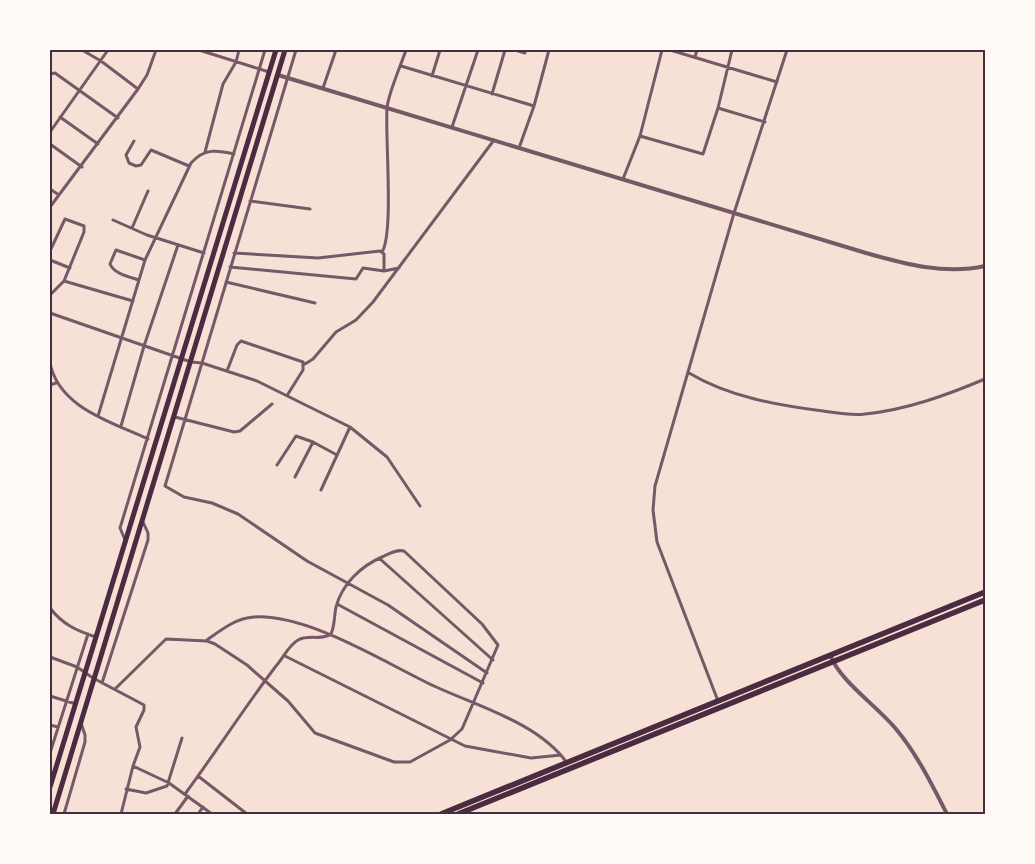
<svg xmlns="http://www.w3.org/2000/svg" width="1035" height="864" font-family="Montserrat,sans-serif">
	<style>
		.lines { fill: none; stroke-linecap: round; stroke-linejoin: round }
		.minor { stroke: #755966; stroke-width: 3 }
		.tertiary { stroke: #755966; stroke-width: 4 }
		.primary { stroke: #4a2c40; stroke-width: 5 }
		.trunk { stroke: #4a2c40; stroke-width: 5.5 }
		.neatline { fill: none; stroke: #4a2c40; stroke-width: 2 }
	</style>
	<rect width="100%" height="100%" fill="#f7e1d7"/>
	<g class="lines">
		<!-- minor -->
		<path class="minor" d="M82,50L101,61L138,89
			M199,50L269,72
			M296,50L165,486L184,497L212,503L238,514L307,561L388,605L487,673
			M515,50L525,53
			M670,50L777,82
			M695,57L697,50
			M401,66L534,106
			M50,74L55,73L118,118
			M432,76L440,50
			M323,88L336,50
			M492,94L505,50
			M718,108L765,122
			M60,117L98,144
			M452,127L478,50
			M50,132L108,50
			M640,136L703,154L718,108L732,50
			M134,141L126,155L129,163L136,166L141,165L151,150L189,166
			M50,144L82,167
			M519,148L534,106L549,50
			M205,152L223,84L236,62L239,50
			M623,179L640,136L662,50
			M50,189L59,195
			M250,201L310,209
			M50,207L138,89L147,75L156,50
			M113,220L147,235L204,253
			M132,228L148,191
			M50,251L65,219L84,226V232L64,281L50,295
			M382,252C394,233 385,137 387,108C388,94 401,65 406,50
			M234,253L318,258L380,251L384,254V271
			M50,260L70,268
			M230,267L356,279L363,268L384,271L399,268
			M139,280C130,277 114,274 110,264L116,250L145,260
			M64,281L133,301
			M226,282L315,303
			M50,313L191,362L202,363L257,381L350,427L387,457L420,506
			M50,363C59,408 112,422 148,439
			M305,364L313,359L336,332L356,320L373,302L494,140
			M227,371L237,345L241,341L303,362V370L288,394
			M689,373C729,397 777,405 823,411C837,413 851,416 865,414C906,410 947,395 985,379
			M50,385L56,383
			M98,416L145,260L191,163C204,148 217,150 234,154
			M175,417L234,432L240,431L272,404
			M121,426L144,346L178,245
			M277,465L296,436L313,442L337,455
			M295,477L313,442
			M321,490L350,427
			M126,542L120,528L265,50
			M379,558L493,660
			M337,604L483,683
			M50,608C62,624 77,631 96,637
			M207,640C221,630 236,618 254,617C309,614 385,663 434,686C477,706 539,723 567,763
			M285,656L465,746L531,758L561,755
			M50,657L77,667L93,678L144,705V710L136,727L140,747L133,766L169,783L212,814
			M102,683L148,540V533L143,522
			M115,689L166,639L207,641L215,644L247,665L288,701L315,733L394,762H410L450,740L462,729L498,645L482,624L404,551C396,549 389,554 382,557C361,566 342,584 336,607C334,616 335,625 331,634C322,641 309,634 298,640C289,645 283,658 276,666C244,708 216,752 185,794
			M50,696L76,704
			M718,701L657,542L653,510L655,486L734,213L787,50
			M50,725L58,727
			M50,753L88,634
			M198,776L247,814
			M126,789L146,793L167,786L182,738
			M64,814L85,742V735L81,723
			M121,814L133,766
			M175,814L188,796
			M198,814L203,807"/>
		<!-- tertiary -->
		<path class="tertiary" d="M278,75L866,253C905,264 945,275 985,266
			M830,655C840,681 877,706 896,729C917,754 932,785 947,814"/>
		<!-- primary -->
		<path class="primary" d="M50,787L276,50
			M53,814L285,50"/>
		<!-- trunk -->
		<path class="trunk" d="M441,814L985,592
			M458,814L985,600"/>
	</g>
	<!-- border -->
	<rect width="1035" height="864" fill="none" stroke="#fffaf5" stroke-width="102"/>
	<rect x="51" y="51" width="933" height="762" class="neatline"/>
</svg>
